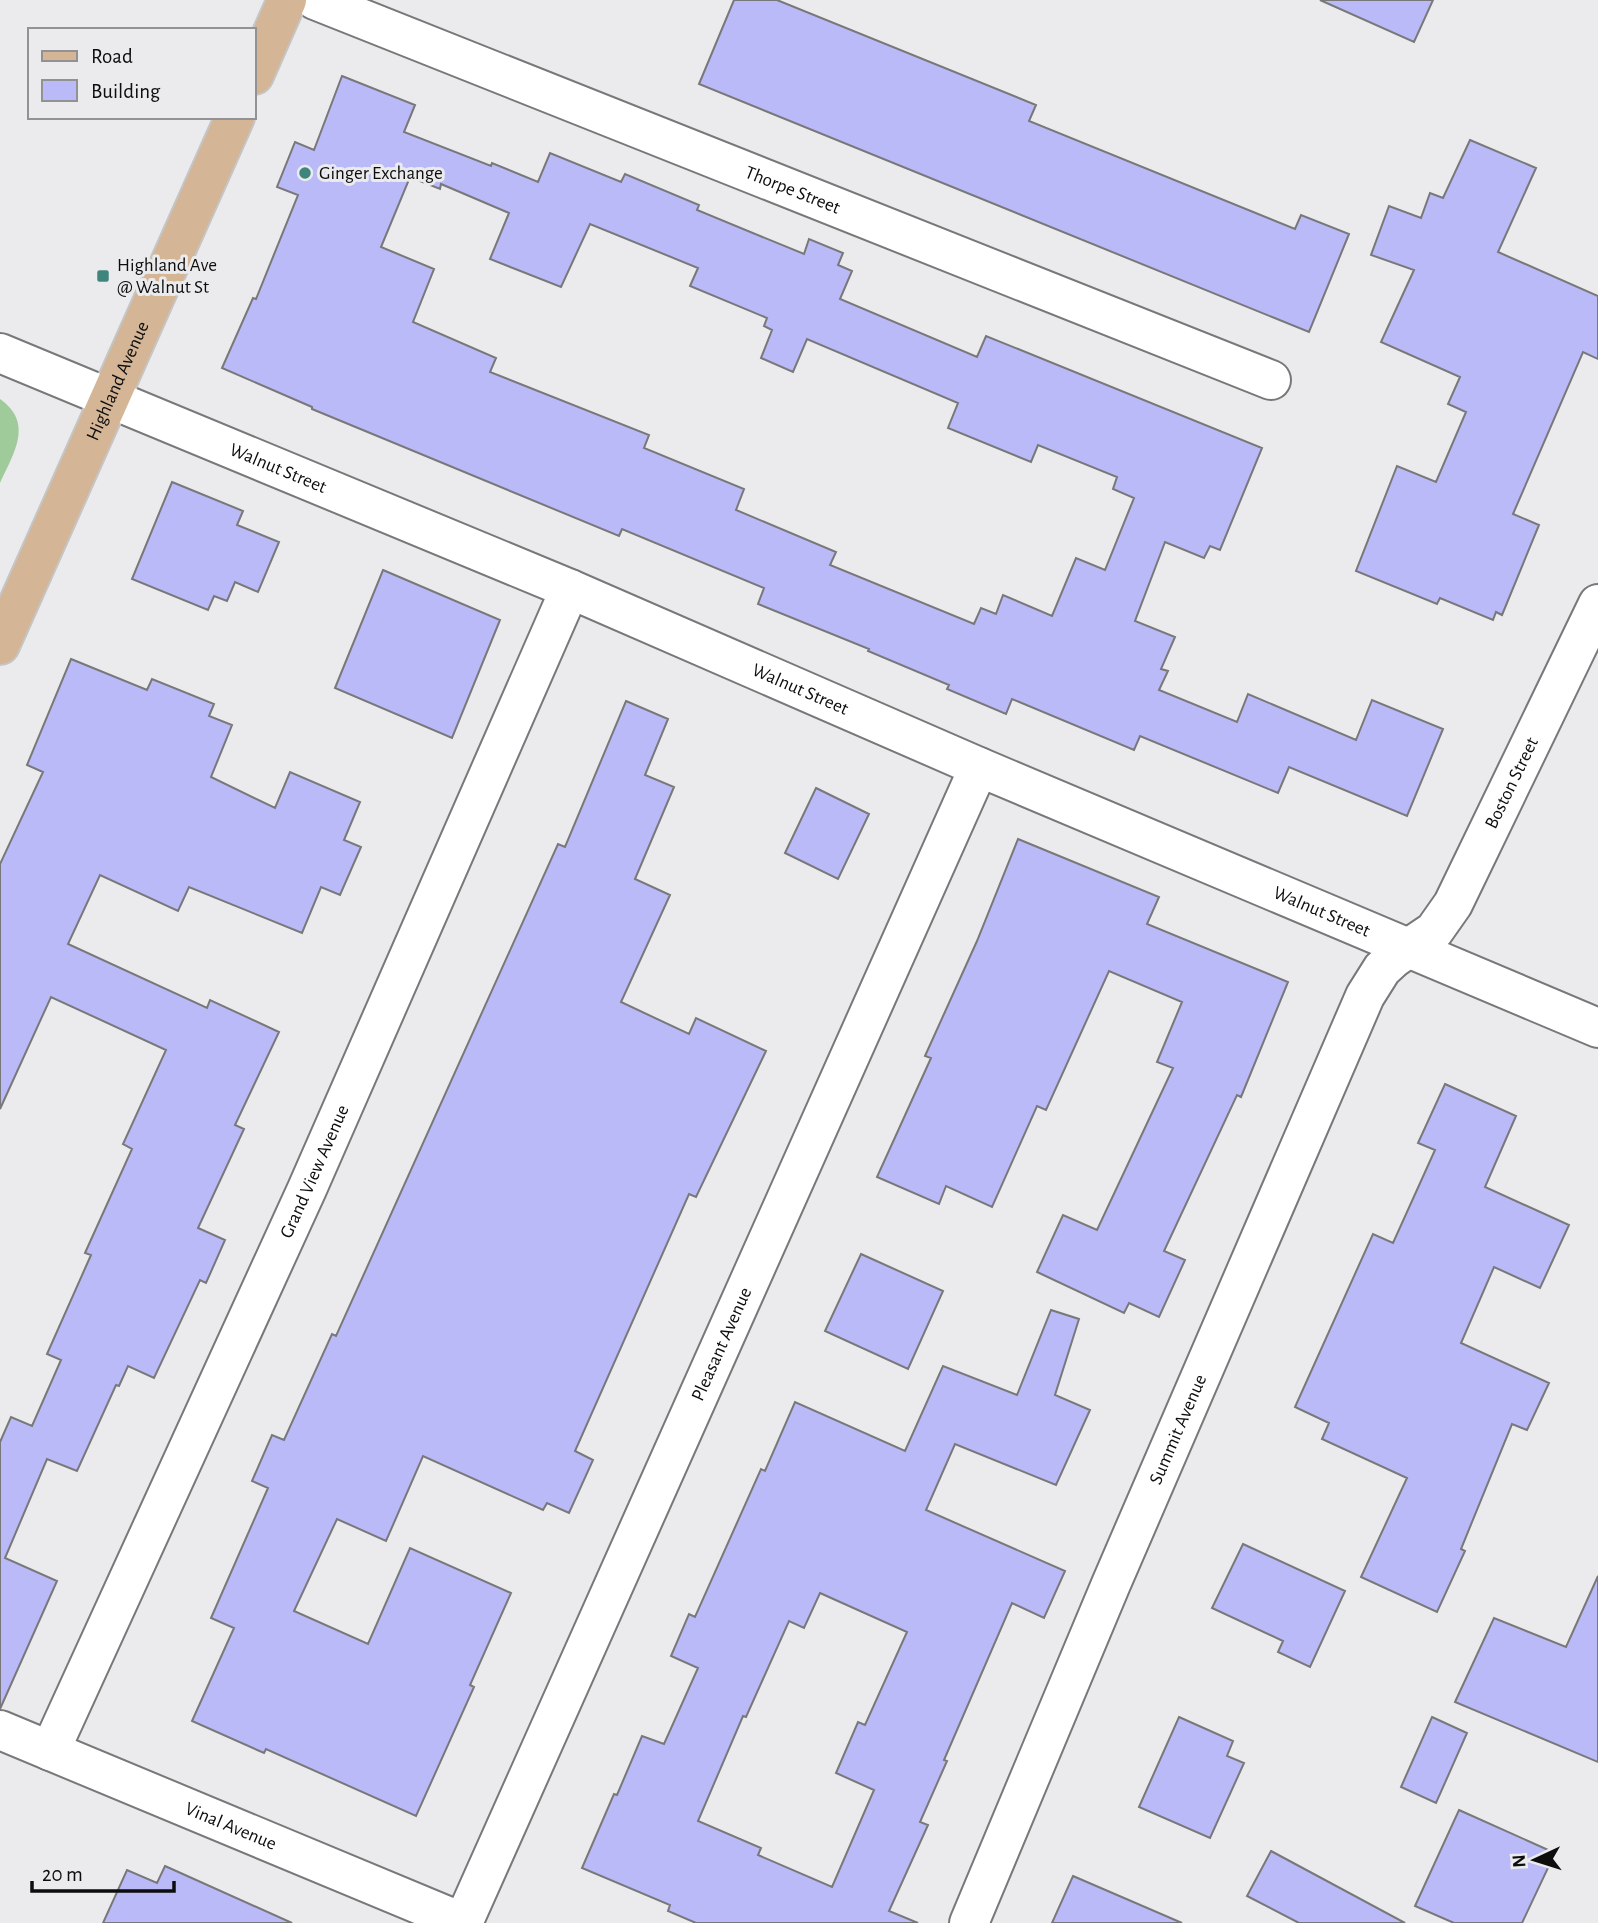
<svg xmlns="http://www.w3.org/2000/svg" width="1598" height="1923" font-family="'Alegreya Sans',sans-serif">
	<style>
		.green { fill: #9fca99 }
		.building { fill: #babaf9; stroke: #78787a; stroke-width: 2; fill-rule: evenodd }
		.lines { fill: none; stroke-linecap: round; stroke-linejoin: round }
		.minor-casing { stroke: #78787a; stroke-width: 42 }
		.major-casing { stroke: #c5c5c5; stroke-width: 42 }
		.minor { stroke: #fff; stroke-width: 38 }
		.major { stroke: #d4b595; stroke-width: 38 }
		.poi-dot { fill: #3e857d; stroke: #ebebed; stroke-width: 2.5 }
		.labels { text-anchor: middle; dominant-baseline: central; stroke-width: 6; stroke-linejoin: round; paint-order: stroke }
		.poi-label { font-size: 19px; fill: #0d0d0e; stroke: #ebebed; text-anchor: start }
		.street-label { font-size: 19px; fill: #0d0d0e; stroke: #ebebed }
	</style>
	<rect width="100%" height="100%" fill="#ebebed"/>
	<!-- green -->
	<path class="green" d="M0,399C34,423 14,453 0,483Z"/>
	<!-- building -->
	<path class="building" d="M734,0H777L1036,105L1029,121L1295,229L1301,215L1349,234L1309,332L699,84Z
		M1320,0H1433L1414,42Z
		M342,76L415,105L404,132L491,166L492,163L538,182L550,153L621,182L625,174L699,205L697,210L804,254L809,239L843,253L838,265L852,271L840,299L977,357L986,336L1262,448L1220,550L1210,546L1204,558L1165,542L1135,621L1175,637L1161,669L1168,671L1159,690L1237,722L1248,694L1356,740L1372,700L1443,729L1407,816L1289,767L1278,793L1140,736L1134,750L1012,699L1006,714L947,689L949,685L868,651L869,649L758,604L764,588L622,529L619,536L312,409V407L222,368L253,298L256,299L298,195L277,187L295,142L314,150ZM410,177L440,189L441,184L509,213L490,259L561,287L590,224L698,268L690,286L767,318L764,326L772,330L761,358L793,372L807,339L958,403L948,428L1031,462L1038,445L1117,477L1113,489L1134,498L1105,570L1076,558L1052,616L1003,595L996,614L981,608L974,624L830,565L836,552L736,510L744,489L644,448L649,435L490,372L496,358L413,322L434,269L381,247Z
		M1470,140L1536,168L1498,252L1598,296V359L1583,352L1513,514L1539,525L1502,615L1496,612L1493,620L1440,598L1437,604L1356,571L1397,466L1436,482L1466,412L1448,404L1460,377L1381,342L1414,270L1371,255L1389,206L1421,218L1430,193L1443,198Z
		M172,482L243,511L237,525L279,542L258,592L235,582L227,601L214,596L208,610L132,579Z
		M383,570L500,620L452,738L335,688Z
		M71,659L147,690L152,679L214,704L209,716L232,725L211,777L275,808L290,772L360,802L344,840L361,847L340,895L321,887L302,933L189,887L178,911L100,875L68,944L207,1008L210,1000L279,1032L235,1125L244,1129L198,1228L225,1240L206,1283L200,1280L154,1378L128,1366L119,1386L116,1385L77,1471L47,1459L5,1558L57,1581L0,1709V1442L11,1417L32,1426L61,1360L47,1354L91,1255L85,1253L132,1149L123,1144L166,1050L51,997L0,1109V864L43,772L27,765Z
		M626,701L668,719L645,775L674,787L635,879L670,895L621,1002L689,1034L696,1018L766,1051L696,1197L689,1194L575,1451L593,1460L569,1513L547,1503L543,1510L423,1456L386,1541L337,1519L294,1611L368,1644L410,1548L511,1593L470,1685L474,1687L416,1816L266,1749L264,1753L192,1721L234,1628L211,1618L268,1488L252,1481L272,1435L284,1440L332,1334L336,1336L558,844L565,847Z
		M816,788L869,814L838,879L785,853Z
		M1018,839L1159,897L1147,924L1288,982L1241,1097L1237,1095L1164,1251L1185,1260L1159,1317L1129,1303L1124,1313L1037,1272L1063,1215L1097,1230L1173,1068L1157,1062L1182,1002L1109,971L1046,1110L1037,1106L992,1207L946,1186L939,1204L877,1177L931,1058L925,1056L977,941Z
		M1445,1084L1516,1116L1485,1187L1569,1225L1540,1288L1494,1267L1461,1343L1549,1383L1527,1430L1512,1424L1461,1549L1465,1551L1437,1612L1361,1577L1407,1478L1322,1439L1329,1423L1295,1407L1373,1234L1393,1243L1435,1150L1418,1143Z
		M861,1254L943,1291L908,1369L825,1331Z
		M1051,1310L1079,1319L1055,1395L1090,1410L1056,1485L955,1444L926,1510L1065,1571L1044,1618L1012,1603L944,1760L947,1761L920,1822L928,1825L889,1911L918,1923H696L668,1911L670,1905L582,1868L614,1794L617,1795L642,1736L664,1744L698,1668L671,1656L689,1614L695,1617L761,1469L765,1471L795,1402L905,1451L943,1366L1017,1395ZM820,1593L907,1632L865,1725L858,1722L836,1773L874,1790L832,1887L758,1855L761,1848L698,1821L743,1716L746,1717L789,1621L804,1628Z
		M1243,1544L1345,1591L1310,1667L1278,1652L1283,1641L1212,1608Z
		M1598,1576V1762L1455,1702L1494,1618L1566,1647Z
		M1179,1717L1233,1741L1227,1756L1244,1763L1210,1838L1139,1807Z
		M1432,1717L1467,1733L1436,1803L1401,1787Z
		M1459,1810L1555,1853L1522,1923H1454L1415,1906Z
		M1271,1851L1405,1923H1299L1247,1896Z
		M165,1866L292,1923H103L127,1870L157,1883Z
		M1073,1876L1182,1923H1052Z"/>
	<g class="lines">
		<defs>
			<g id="minor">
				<path id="s1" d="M315,0L1271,380"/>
				<path id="s2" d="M0,353L570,589L979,767L1598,1028"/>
				<path id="s3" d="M0,1730L464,1923"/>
				<path id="s4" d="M50,1751L307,1189L570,589"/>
				<path id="s5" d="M463,1923L979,767"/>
				<path id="s6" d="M969,1923L1111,1584L1365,996L1382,969L1394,958L1434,931L1453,904L1598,604"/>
			</g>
			<g id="major">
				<path d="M254,75L287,0"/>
				<path id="s7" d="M0,645L235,117"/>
			</g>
		</defs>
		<!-- minor casing -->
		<use href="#minor" class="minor-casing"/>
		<!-- major casing -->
		<use href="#major" class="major-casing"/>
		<!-- minor -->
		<use href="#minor" class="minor"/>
		<!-- major -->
		<use href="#major" class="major"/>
	</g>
	<!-- markers -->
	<g class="poi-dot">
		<circle cx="305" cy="173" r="7"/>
		<rect x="96" y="269" width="14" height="14" rx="3.5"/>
	</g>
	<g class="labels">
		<!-- poi labels -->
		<g class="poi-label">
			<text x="319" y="173">Ginger Exchange</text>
			<text x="117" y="265">Highland Ave<tspan x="117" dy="22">@ Walnut St</tspan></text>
		</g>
		<!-- street labels -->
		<g class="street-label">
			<text stroke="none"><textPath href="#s1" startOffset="514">Thorpe Street</textPath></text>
			<text stroke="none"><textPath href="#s7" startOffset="289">Highland Avenue</textPath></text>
			<text stroke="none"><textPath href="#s2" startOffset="301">Walnut Street</textPath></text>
			<text stroke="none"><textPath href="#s2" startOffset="868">Walnut Street</textPath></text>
			<text stroke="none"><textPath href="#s6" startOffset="1272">Boston Street</textPath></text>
			<text stroke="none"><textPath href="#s2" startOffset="1435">Walnut Street</textPath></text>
			<text stroke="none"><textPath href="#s4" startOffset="637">Grand View Avenue</textPath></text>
			<text stroke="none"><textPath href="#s5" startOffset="634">Pleasant Avenue</textPath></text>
			<text stroke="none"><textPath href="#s6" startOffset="536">Summit Avenue</textPath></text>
			<text stroke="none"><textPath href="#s3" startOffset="250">Vinal Avenue</textPath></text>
		</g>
	</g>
	<!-- legend -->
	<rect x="28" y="28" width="228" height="91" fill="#ebebed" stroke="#929294" stroke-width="2"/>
	<rect x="42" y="51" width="35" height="10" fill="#d4b595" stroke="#929294" stroke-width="2"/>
	<text x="91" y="63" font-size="21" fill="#0d0d0e">Road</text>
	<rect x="42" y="80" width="35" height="21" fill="#babaf9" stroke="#929294" stroke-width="2"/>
	<text x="91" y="98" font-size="21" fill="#0d0d0e">Building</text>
	<!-- north arrow -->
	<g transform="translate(1535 1860) rotate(266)" stroke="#ebebed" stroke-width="5" paint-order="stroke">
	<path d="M0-5L12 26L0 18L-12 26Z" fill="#0d0d0e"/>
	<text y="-10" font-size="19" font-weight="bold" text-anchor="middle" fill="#0d0d0e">N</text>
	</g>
	<!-- scale -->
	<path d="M32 1881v10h142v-10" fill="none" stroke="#0d0d0e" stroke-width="3.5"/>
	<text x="42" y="1881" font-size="21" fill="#0d0d0e" stroke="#ebebed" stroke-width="5" paint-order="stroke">20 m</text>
</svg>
